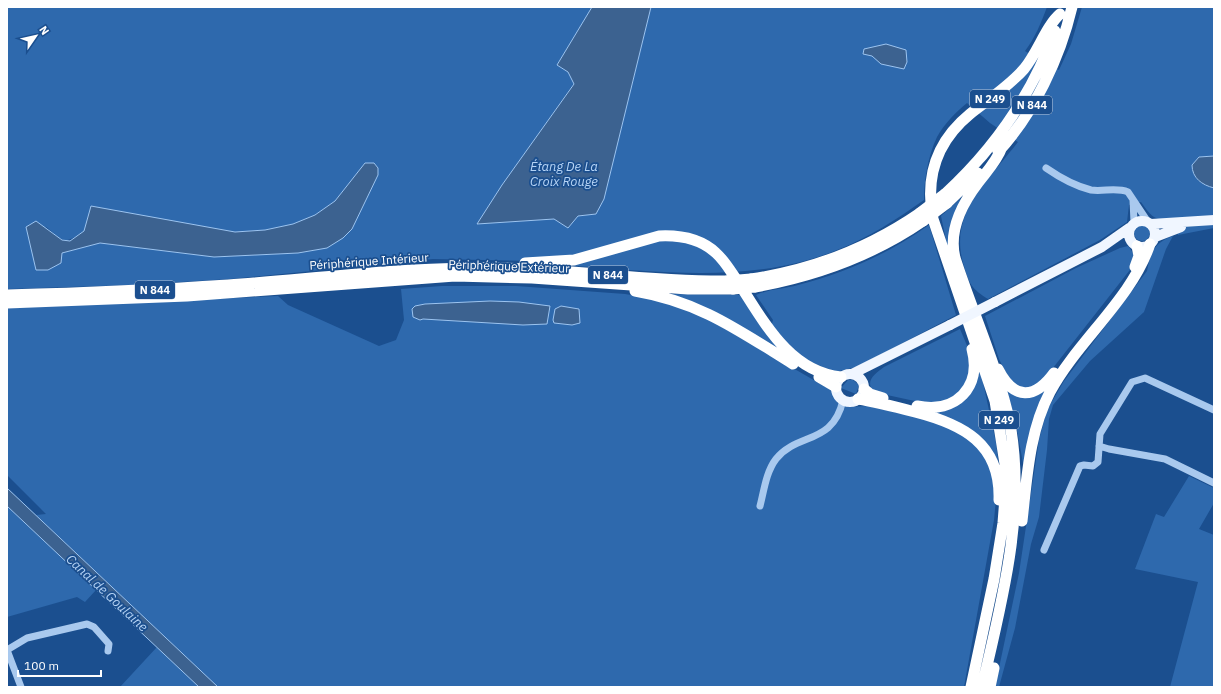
<svg xmlns="http://www.w3.org/2000/svg" width="1221" height="694" font-family="'IBM Plex Sans',sans-serif">
	<style>
		.green { fill: #2e69ad; fill-rule: evenodd }
		.water { fill: #3c6290; stroke: #9cc4f0 }
		.lines { fill: none; stroke-linecap: round; stroke-linejoin: round }
		.minor { stroke: #a9c9ee; stroke-width: 7 }
		.major { stroke: #f0f6ff; stroke-width: 10 }
		.highway { stroke: #fff; stroke-width: 11 }
		.major-bridge { stroke: #f0f6ff; stroke-width: 10 }
		.highway-bridge { stroke: #fff; stroke-width: 11 }
		.labels { text-anchor: middle; dominant-baseline: central; stroke-width: 3.5; stroke-linejoin: round; paint-order: stroke }
		.shield { fill: #1b4f8f; stroke: #bbcadd; stroke-width: 1 }
		.shield-label { font-size: 11px; font-weight: bold; fill: #fff }
		.street-label { font-size: 12px; fill: #fff; stroke: #1b4f8f }
		.water-label { font-size: 13px; font-style: italic; fill: #b5d3f5; stroke: #1b4f8f }
	</style>
	<rect width="100%" height="100%" fill="#1b4f8f"/>
	<!-- green -->
	<path class="green" d="M7,7H592L557,65L568,72L574,83L502,185L477,224L554,219L568,228L577,216L596,214L620,133L651,7H1047C1041,23 1035,38 1025,51L1045,64L1059,70L1071,44L1082,7H1214V156L1199,157L1192,165C1192,179 1202,185 1214,188V228L1178,235L1174,219C1155,221 1152,218 1141,202L1129,205L1127,222L1100,240L988,299C972,289 969,284 964,266C947,213 989,180 1018,142L990,123L967,103C956,112 944,124 937,137C928,156 924,180 924,200C897,219 868,238 837,250C753,284 663,272 575,266L572,257L542,261L433,259L230,279L132,285L7,289ZM365,163L327,248L298,253L214,257L100,243L62,253L45,226C63,241 63,246 84,231L187,225L235,232L265,230L293,224L315,215L335,201Z
		M968,192L949,255L941,216Z
		M1134 233a8 8 0 1 1 16 0a8 8 0 1 1-16 0Z
		M929,225L956,315L857,367L835,372L804,359L771,327L773,320L756,295C769,289 784,289 798,285C847,272 888,254 929,225Z
		M1173,236L1166,249L1144,312L1090,361L1053,405L1049,419L1047,450L1039,517L1031,544L1015,628L999,687H995L1019,573L1039,440L1047,410L1064,381L1147,271C1151,251 1154,243 1173,236Z
		M1128,246C1134,253 1135,257 1133,266L1049,373L1047,389L1025,464L1023,463L1016,425L1005,388L1010,381L999,359L985,316L1076,268L1120,248Z
		M442,286H516L625,294L648,298L694,311L831,390L838,401L849,407L867,406L921,418L924,403L873,392C865,380 875,374 884,367L960,329L971,355L972,367L981,373L996,443L999,468L994,520L964,687H218L36,515L46,514L7,475V308L278,296L288,305L379,346L396,340L404,320L401,289Z
		M668,294L743,295L778,347L776,349Z
		M848,380H853L859,385L856,394L841,388Z
		M1189,476L1214,488V503L1199,529L1214,535V687H1170L1198,582L1135,569L1156,514L1164,517Z
		M7,506L96,590L85,602L77,597L7,617Z
		M157,647L199,687H120Z"/>
	<!-- water -->
	<path class="water" d="M592,7H651L604,199L596,214L578,216L568,228L554,219L477,224L502,185L574,84L568,72L557,65Z
		M886,44L906,50L907,62L904,69L881,64L872,56L863,54L864,49Z
		M1214,156V188C1202,185 1192,178 1192,165L1199,157Z
		M365,163H374L378,168V175L352,229L343,238L327,248L298,253L214,257L100,243L62,253L61,263L48,270H36L26,227L36,221L62,240L70,241L84,231L91,206L235,232L265,230L293,224L315,215L335,201Z
		M490,301L519,302L550,306L547,324L523,325L423,319L420,320L413,317L412,309L415,306L425,304Z
		M561,306L579,309L580,323L572,325L554,323L553,320L555,309Z
		M7,488L218,687H199L7,506Z"/>
	<g class="lines">
		<!-- minor -->
		<path class="minor" d="M1046,168C1059,177 1075,186 1091,190C1103,192 1116,187 1128,192L1148,222
			M1133,200L1134,222
			M1099,446L1109,449L1165,459L1214,483
			M760,506C764,491 766,472 776,459C798,432 833,445 843,400
			M1044,550L1080,466L1084,465L1093,466L1098,462L1100,434L1132,382L1145,378L1214,410
			M7,650L27,638L87,624L94,627L109,644L108,651
			M7,650L21,687"/>
		<!-- major -->
		<path class="major" d="M1129 234a13 13 0 1 1 26 0a13 13 0 1 1-26 0Z
			M1151,224L1214,220
			M1155,237L1181,227
			M995,302L1102,247L1129,228
			M852,374L950,325
			M836 388a14 14 0 1 1 28 0a14 14 0 1 1-28 0Z"/>
		<!-- highway -->
		<path class="highway" d="M998,152C1034,113 1060,58 1072,7
			M945,194C995,148 1032,95 1055,31
			M947,203L978,173
			M525,263L574,260L659,236C679,235 701,239 716,253C725,261 731,272 738,282C763,320 789,372 841,377
			M1135,267L1139,256L1137,246
			M751,279C812,270 869,248 920,213
			M755,287C816,276 872,256 923,221
			M635,291C700,302 738,330 793,364
			M7,295C81,293 154,290 228,285C309,279 389,269 470,268C556,266 641,282 727,281
			M7,303L187,296L455,276L532,278L688,289H733
			M998,369C1014,401 1035,399 1054,373
			M819,377L836,387
			M864,389L870,394L883,398
			M858,399C877,402 896,407 915,412C962,424 1001,443 999,500
			M917,406C956,414 982,387 972,349
			M1022,521C1027,478 1029,432 1050,392C1078,340 1131,300 1150,244
			M971,687L994,579L1003,523L1006,485L1005,464L995,401L933,219C925,177 937,141 970,114C989,99 1008,87 1024,69C1038,52 1046,26 1060,14
			M982,687C1002,601 1026,513 1010,424C999,370 972,311 955,258C948,230 962,204 978,183C987,171 997,161 1002,147
			M990,687L994,668"/>
		<!-- major-bridge -->
		<path class="major-bridge" d="M950,325L995,302"/>
		<!-- highway-bridge -->
		<path class="highway-bridge" d="M920,213L945,194
			M923,221L947,203
			M727,281L751,279
			M733,289L755,287"/>
	</g>
	<g class="labels">
		<!-- shield labels -->
		<g class="shield">
			<rect x="970" y="90" width="40" height="18" rx="3"/>
			<rect x="1012" y="96" width="40" height="18" rx="3"/>
			<rect x="588" y="266" width="40" height="18" rx="3"/>
			<rect x="135" y="281" width="40" height="18" rx="3"/>
			<rect x="979" y="411" width="40" height="18" rx="3"/>
		</g>
		<g class="shield-label">
			<text x="990" y="99">N 249</text>
			<text x="1032" y="105">N 844</text>
			<text x="608" y="275">N 844</text>
			<text x="155" y="290">N 844</text>
			<text x="999" y="420">N 249</text>
		</g>
		<!-- street labels -->
		<g class="street-label">
			<text transform="translate(369 261) rotate(-4)">Périphérique Intérieur</text>
			<text transform="translate(509 266) rotate(2)">Périphérique Extérieur</text>
		</g>
		<!-- water labels -->
		<g class="water-label">
			<text x="564" y="166">Étang De La<tspan x="564" dy="15">Croix Rouge</tspan></text>
			<text transform="translate(107 593) rotate(43)">Canal de Goulaine</text>
		</g>
	</g>
	<!-- border -->
	<rect width="1221" height="694" fill="none" stroke="#ffffff" stroke-width="16"/>
	<!-- north arrow -->
	<g transform="translate(36 36) rotate(56)" stroke="#1b4f8f" stroke-width="3" paint-order="stroke">
	<path d="M0-3L7 15L0 10L-7 15Z" fill="#ffffff"/>
	<text y="-6" font-size="11" font-weight="bold" text-anchor="middle" fill="#ffffff">N</text>
	</g>
	<!-- scale -->
	<path d="M18 670v6h83v-6" fill="none" stroke="#ffffff" stroke-width="2"/>
	<text x="24" y="670" font-size="12" fill="#ffffff" stroke="#1b4f8f" stroke-width="3" paint-order="stroke">100 m</text>
</svg>
